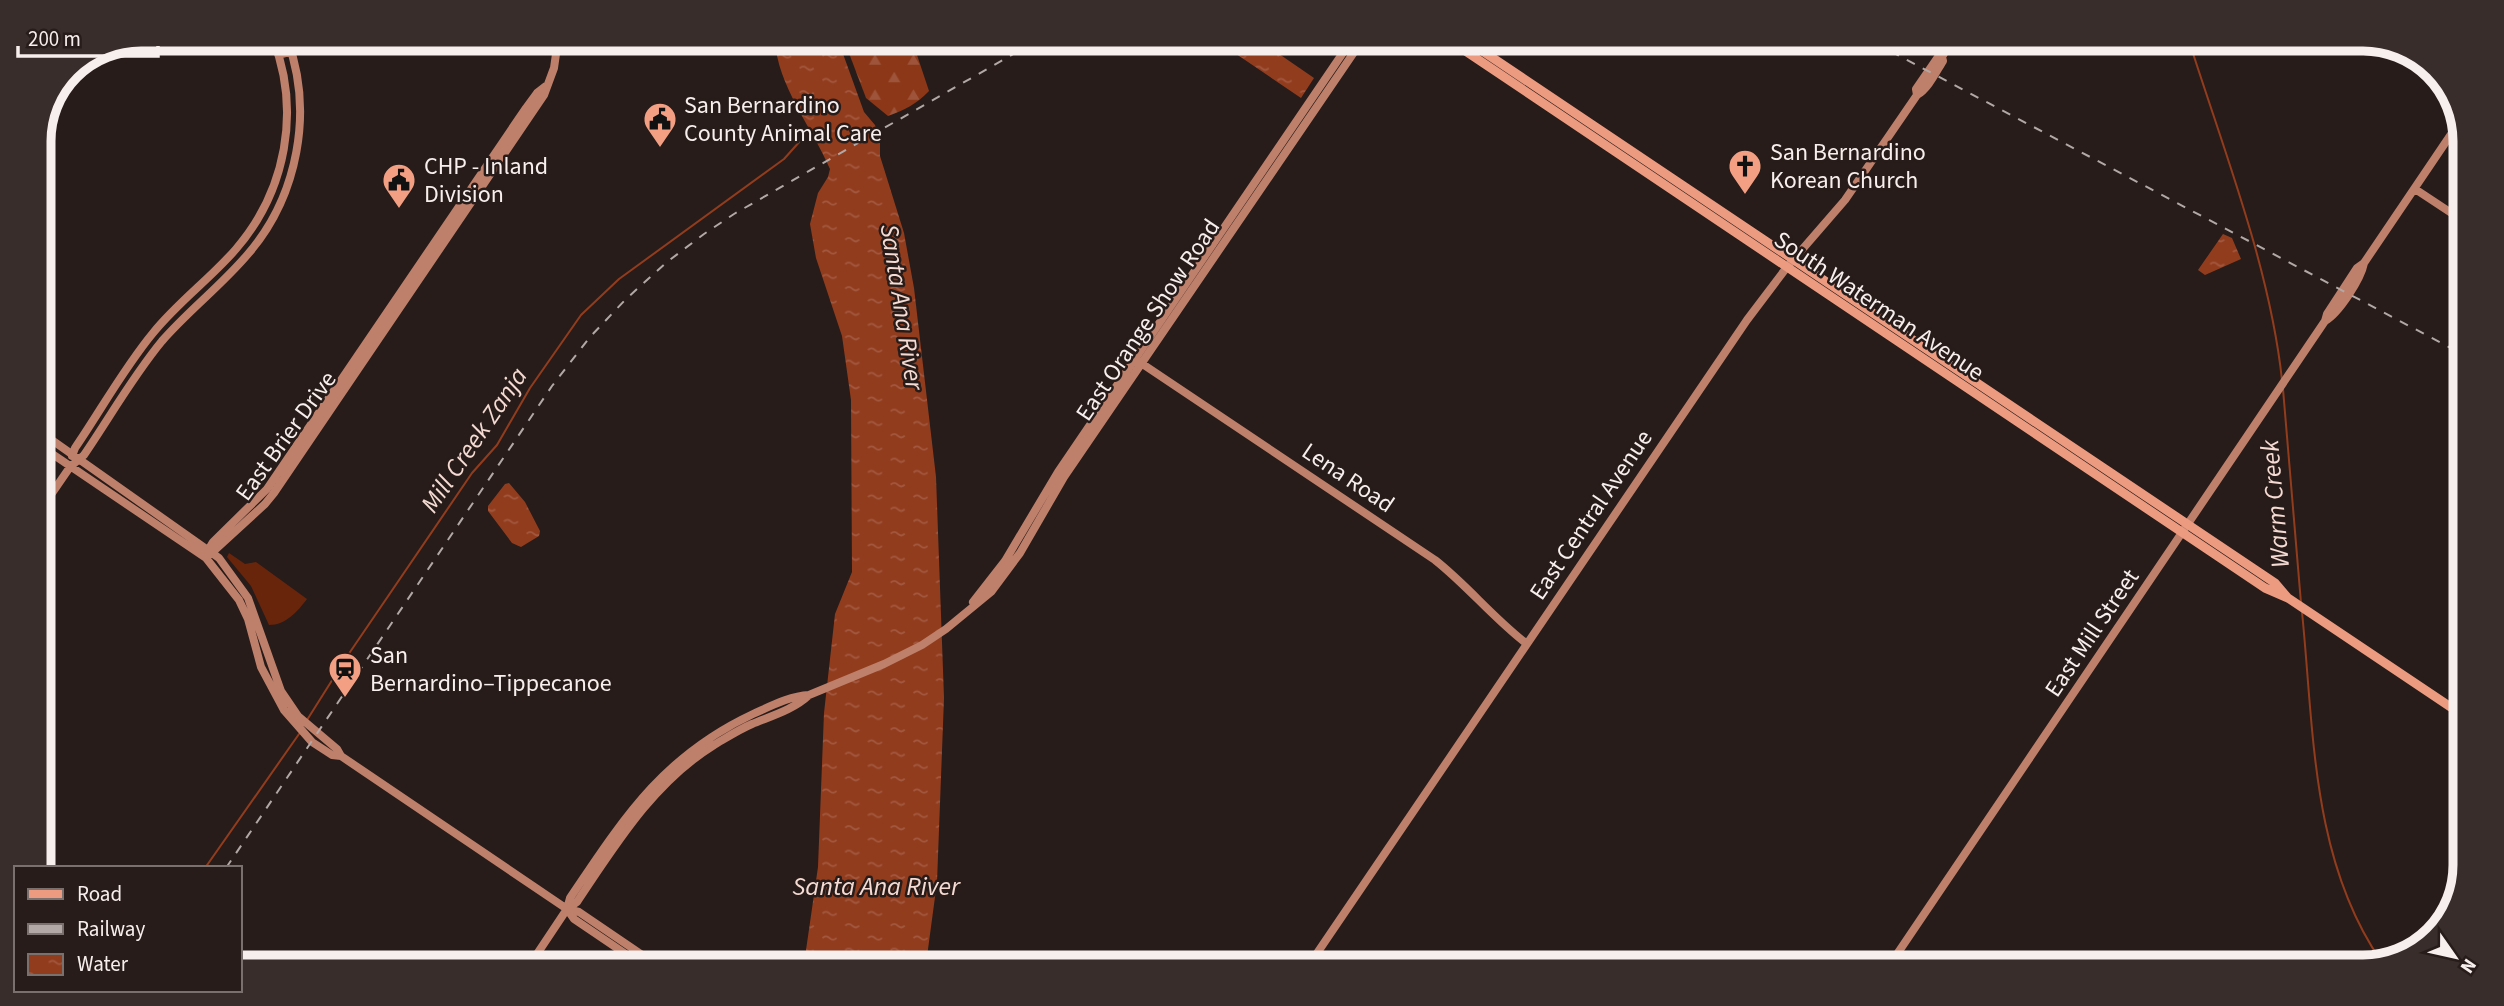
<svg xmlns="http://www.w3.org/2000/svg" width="2504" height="1006" font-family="'Source Sans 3',sans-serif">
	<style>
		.grass { fill: #68250c }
		.forest { fill: url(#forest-firs) }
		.water { fill: url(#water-ripples) }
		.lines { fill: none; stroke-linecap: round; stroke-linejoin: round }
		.stream { stroke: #923c1e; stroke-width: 2 }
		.secondary { stroke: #bf806b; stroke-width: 8 }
		.primary { stroke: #ec9b80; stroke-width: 9 }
		.rail { stroke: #b2a9a7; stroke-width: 2; stroke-dasharray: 9 9; stroke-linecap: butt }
		.labels { text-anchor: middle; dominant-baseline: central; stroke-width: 5; stroke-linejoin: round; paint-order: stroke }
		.poi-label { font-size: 24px; fill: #f7efed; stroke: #271c19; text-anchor: start }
		.street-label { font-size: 24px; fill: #f7efed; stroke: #271c19 }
		.water-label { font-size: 26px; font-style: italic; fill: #f5dbd3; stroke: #271c19 }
		.rim { fill: none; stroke: #f7efed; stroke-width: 9 }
	</style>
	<defs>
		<pattern id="forest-firs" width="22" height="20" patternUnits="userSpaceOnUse" patternTransform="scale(1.75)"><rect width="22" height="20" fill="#8c3718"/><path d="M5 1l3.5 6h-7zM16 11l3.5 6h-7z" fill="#9d543a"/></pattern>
		<pattern id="water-ripples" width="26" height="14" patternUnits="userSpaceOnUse" patternTransform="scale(1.75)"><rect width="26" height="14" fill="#923c1e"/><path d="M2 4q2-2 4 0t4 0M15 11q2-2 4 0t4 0" fill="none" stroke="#a2583f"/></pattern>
	</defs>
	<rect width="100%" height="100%" fill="#271c19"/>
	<!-- grass -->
	<path class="grass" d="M229,553L245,564L256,562L307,599C298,611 286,625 269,625L251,586L227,557Z"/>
	<!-- forest -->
	<path class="forest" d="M844,40H912L929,91C917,104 904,110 888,116L866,98Z"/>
	<!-- water -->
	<path class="water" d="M775,40H838L864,112L875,125L880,140V156L904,233L914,288L936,477L944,698L937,882L926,964H804L818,867L824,713L835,614L852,572L851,400L842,336L816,258L810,224L818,193L828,177L830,169C813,129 777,85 775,40Z
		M1217,41H1260L1314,78L1301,98Z
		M2223,234L2232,238L2241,259L2205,275L2198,270Z
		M509,483L525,502L540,531L539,536L521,547L512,543L488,511V506L505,484Z"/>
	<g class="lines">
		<!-- stream -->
		<path class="stream" d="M2190,44C2224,151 2270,268 2282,380
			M2283,389L2301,603
			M2302,612C2314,730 2311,859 2381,961
			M307,720L348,655L472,473L497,445L530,388L581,315L619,279L784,159L810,130
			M205,868L299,734"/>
		<!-- secondary -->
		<path class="secondary" d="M279,55L335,39
			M1917,95L1916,89L1938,57H1942L1950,43
			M2415,189L2465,222
			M2325,321C2339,313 2361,279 2364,263
			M1138,361L1435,560C1468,586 1493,618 1527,644
			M39,431L219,558L248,598L281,691L298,716L337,749L341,756L567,909L579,912L654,963
			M39,445L206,558L239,600L248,619L261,667L284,710L312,742L332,755L341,756
			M72,456L75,448C101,410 124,368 153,333C178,302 210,279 236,249C286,191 301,111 273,39
			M39,512L70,467L84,455C110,417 133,376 162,341C189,310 222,285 248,254C298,196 314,111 287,39
			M207,552L213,542L267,489L526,108L537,93L546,86
			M206,558L265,504L274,493L544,95L554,68L558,40
			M973,602L1005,561L1058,472L1351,41
			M567,909L570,898C624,818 663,756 753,714C771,706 790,696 809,695
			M567,909L574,919L639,963
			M531,963L567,909L577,902C616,844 653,783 714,745C726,738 738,730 752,724C771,716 793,710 809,695L884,664L922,645L946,629L991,592L1020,553L1064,477L1361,42
			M1309,965L1747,320L1787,267L1845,200L1917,95C1928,89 1936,72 1943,61L1942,57
			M1889,966L2325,321L2327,314L2357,268L2364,263L2460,121"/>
		<!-- primary -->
		<path class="primary" d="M1452,42L2265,588L2288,598L2461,714
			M1469,42L2275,583L2287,597"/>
		<!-- rail -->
		<path class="rail" d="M1875,43L2464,355
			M226,868L552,386L590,337L626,299L667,262L704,234L734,214L1036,41"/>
	</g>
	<!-- icons -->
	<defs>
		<symbol id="civic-pin" viewBox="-11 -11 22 30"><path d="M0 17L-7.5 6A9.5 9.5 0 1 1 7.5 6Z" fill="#f39f83" stroke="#271c19"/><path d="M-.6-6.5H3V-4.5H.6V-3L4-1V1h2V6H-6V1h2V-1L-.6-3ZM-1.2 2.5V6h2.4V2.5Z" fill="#111"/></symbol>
		<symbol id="church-pin" viewBox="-11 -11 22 30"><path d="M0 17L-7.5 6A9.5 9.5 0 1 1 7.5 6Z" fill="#f39f83" stroke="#271c19"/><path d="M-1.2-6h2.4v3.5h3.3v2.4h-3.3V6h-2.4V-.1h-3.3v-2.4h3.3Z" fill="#111"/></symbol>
		<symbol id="station-pin" viewBox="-11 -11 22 30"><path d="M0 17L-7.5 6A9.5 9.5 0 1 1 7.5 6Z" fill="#f39f83" stroke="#271c19"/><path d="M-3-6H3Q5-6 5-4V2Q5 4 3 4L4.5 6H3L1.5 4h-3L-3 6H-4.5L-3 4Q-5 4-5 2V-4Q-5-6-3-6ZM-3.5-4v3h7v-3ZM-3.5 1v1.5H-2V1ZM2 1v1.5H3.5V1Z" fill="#111"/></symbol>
	</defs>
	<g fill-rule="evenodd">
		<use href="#civic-pin" x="641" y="100" width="38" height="52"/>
		<use href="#church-pin" x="1726" y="147" width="38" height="52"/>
		<use href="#civic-pin" x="380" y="161" width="38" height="52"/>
		<use href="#station-pin" x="326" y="650" width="38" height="52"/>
	</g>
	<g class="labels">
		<!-- poi labels -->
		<g class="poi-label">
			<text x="684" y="105">San Bernardino<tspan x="684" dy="28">County Animal Care</tspan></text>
			<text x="1770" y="152">San Bernardino<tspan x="1770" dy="28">Korean Church</tspan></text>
			<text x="424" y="166">CHP - Inland<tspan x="424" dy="28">Division</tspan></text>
			<text x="370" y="655">San<tspan x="370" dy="28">Bernardino–Tippecanoe</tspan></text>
		</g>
		<!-- street labels -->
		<g class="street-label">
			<text transform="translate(1879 306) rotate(34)">South Waterman Avenue</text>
			<text transform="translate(1148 320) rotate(-56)">East Orange Show Road</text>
			<text transform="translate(286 436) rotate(-54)">East Brier Drive</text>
			<text transform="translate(1348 478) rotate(34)">Lena Road</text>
			<text transform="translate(1591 515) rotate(-56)">East Central Avenue</text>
			<text transform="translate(2092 633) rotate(-56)">East Mill Street</text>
		</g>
		<!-- water labels -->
		<g class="water-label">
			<text transform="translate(902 307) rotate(81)">Santa Ana River</text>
			<text transform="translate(474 440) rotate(-56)">Mill Creek Zanja</text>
			<text transform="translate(2275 504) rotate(-95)">Warm Creek</text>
			<text x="876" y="886">Santa Ana River</text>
		</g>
	</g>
	<!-- crop -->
	<path d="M0 0H2504V1006H0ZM141 51H2363A90 90 0 0 1 2453 141V865A90 90 0 0 1 2363 955H141A90 90 0 0 1 51 865V141A90 90 0 0 1 141 51Z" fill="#382d2a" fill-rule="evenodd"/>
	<path class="rim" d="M141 51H2363A90 90 0 0 1 2453 141V865A90 90 0 0 1 2363 955H141A90 90 0 0 1 51 865V141A90 90 0 0 1 141 51Z"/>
	<!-- legend -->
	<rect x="14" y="866" width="228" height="126" fill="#271c19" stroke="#7a706e" stroke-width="2"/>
	<rect x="28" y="889" width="35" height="10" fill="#ec9b80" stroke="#7a706e" stroke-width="2"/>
	<text x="77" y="901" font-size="21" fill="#f7efed">Road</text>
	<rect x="28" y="924" width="35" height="10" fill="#b2a9a7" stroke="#7a706e" stroke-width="2"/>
	<text x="77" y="936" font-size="21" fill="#f7efed">Railway</text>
	<rect x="28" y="954" width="35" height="21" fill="url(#water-ripples)" stroke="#7a706e" stroke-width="2"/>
	<text x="77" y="971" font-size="21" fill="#f7efed">Water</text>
	<!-- north arrow -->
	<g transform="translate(2455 957) rotate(124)" stroke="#271c19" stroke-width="5" paint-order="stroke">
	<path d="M0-5L12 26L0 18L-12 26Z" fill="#f7efed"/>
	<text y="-10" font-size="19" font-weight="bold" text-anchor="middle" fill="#f7efed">N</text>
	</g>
	<!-- scale -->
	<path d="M18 46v10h140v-10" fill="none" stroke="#f7efed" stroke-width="3.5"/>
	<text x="28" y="46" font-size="21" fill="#f7efed" stroke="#271c19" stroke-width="5" paint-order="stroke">200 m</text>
</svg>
